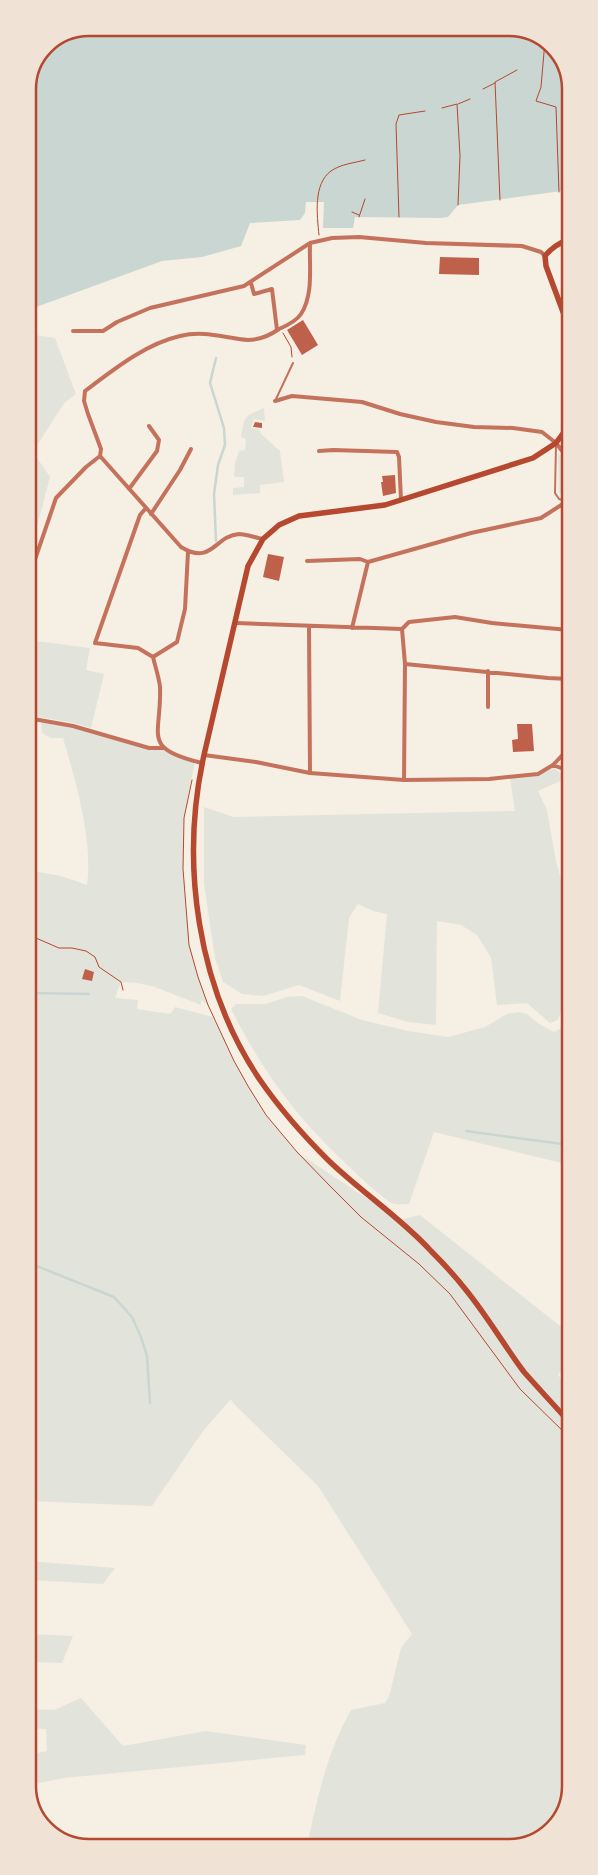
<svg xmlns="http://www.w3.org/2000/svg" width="598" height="1875" font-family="'PT Serif',serif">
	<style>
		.green { fill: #e2e4dc }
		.water { fill: #c9d6d2 }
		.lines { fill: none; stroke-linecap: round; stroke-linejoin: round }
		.stream { stroke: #c9d6d2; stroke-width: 2.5 }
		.building { fill: #bf614a }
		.path { stroke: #b5482f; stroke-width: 1 }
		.service { stroke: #c5725c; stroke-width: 2 }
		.minor { stroke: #c5725c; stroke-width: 4 }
		.secondary { stroke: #b5482f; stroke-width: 5.5 }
		.rim { fill: none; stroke: #b5482f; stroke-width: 2.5 }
	</style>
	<rect width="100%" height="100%" fill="#f6efe4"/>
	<!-- green -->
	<path class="green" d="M28,334L55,338L76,394L64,403L33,452L50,477L28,561Z
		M264,408L265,421L254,419L251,428L260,430L261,434L280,451L284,482L260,485V493L233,495V488L244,487V477H234L235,463L239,451L245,450L246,439L241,437C245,415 243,417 264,408Z
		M558,454L562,455L569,467V493L565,495L559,493Z
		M28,640L90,648L86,670L104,674L91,728L74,723L28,715Z
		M41,720L73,726L149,748L164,749L195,761L184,818L183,869L189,945L198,977L208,1005L201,1000V1005L155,987L137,983L121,982L115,998L138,1000L137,1009L170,1014L175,1007L213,1017L234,1061L248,1086L266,1115L297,1152L399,1220L420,1215L570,1334V1372L565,1368L558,1374L570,1396L569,1644H570V1786L558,1824L525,1845L307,1846C317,1799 327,1752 351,1710L385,1703L389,1697L401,1648L412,1634L318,1486L233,1403L231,1399L203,1431L152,1506L29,1501L28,870L61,876L87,885C93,840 76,782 63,738H51L42,733Z
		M554,768L560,773L569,775V777L538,791L547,810L556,861L569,910V924H565L568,946L567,993L558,1020L550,1023L527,1003L497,1005L491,958L477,935L461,925L437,921L436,1025L408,1022L378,1013L387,914L373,911L358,904L349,918L340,1001L299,985L263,996L242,994L223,982L215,958L204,884V807L234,817L515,811L510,778L538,774Z
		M302,996L362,1020L408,1031L448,1037L485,1027L507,1014L519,1012L527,1014L539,1024L554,1032L563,1027L570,1007V1165L434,1132L409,1204C405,1204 398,1205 394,1204C386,1201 365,1182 358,1175C301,1123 266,1078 231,1009L236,1004H265L287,997Z
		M29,1561L115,1568L103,1584L29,1580Z
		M29,1634L73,1636L62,1663L29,1662Z
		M81,1698L123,1746L206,1731L306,1745L305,1755L64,1778L30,1785L29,1755L47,1751L46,1729L29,1728V1709L54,1710Z"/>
	<!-- water -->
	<path class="water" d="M89,28H513L549,43L568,73L569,190L458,205L448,217L441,218L355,217L353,228H323L324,202H306L305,213L300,220L250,223L241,246L202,257L162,261L28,310V85L46,45Z"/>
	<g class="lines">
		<!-- stream -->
		<path class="stream" d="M216,358L210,383L224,428L225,445L218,465L214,494L216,541
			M29,993L89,994
			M466,1131L570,1145
			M29,1263L114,1297L132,1317L141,1337L147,1356L150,1403"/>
	</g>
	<!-- building -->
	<path class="building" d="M440,257L479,258V275L439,274Z
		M303,320L318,345L302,355L287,330Z
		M255,422L262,423V428L253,427Z
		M395,475L396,493L383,496L381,482H383L382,476Z
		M268,554L284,557L279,581L263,577Z
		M517,724H532L534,751L513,752L512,740L518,739Z
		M85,969L94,972L92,981L82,979Z"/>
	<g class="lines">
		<!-- path -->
		<path class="path" d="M545,41L541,87L536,101L556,107L559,192
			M483,89L495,83
			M458,104L470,99
			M442,108L457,104L460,156L458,205
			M500,200L495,82L517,70
			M352,212L359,215
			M359,217L365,199
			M399,217L396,124L399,115L425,111
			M319,235C317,215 313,184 331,171C341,164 354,163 365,160
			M283,333L291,347L292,357
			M192,780L184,818L183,869L189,945L198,977L208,1005L234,1061L248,1086L266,1115L297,1152L329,1185L361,1217L419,1264L450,1294L520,1389L570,1438
			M29,935L59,948H72L86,951L95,957L99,967L121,982L123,990"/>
		<!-- service -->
		<path class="service" d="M276,399L293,363
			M556,445L555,493L559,499L567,501"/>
		<!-- minor -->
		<path class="minor" d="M251,283L254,294L272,289L277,330
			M73,331H103L117,322L150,308L244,286L310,243L332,238L359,237L426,243L522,246L541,252L545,256
			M275,401L292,396L362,402L400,414L436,422L474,427L513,428L542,432L556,443L569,460
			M319,451L333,450L397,452L399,457L401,500
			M129,489L157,451L159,440L149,426
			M146,508L140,515L95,643L138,648L153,657
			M151,514L180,470L191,449
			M263,539C256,538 246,534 239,534C214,536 212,566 181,547L100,456L101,449L88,414L84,401L85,391C113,370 145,344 180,336C205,330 224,338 248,340C260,340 269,336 279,329C286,326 297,320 301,314C314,294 309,265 310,243
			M188,552L185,609L177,642L153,657C155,666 159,677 160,687C162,736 140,748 202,763
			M307,561L360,559L368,562
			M28,580L56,498L86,467L100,456
			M236,623L402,629L409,622L455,617L492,623L569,630
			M309,626L310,773
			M352,628L368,562L471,533L541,518L569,500
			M402,629L405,664L404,780
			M405,664L548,678L569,679
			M488,707V671
			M28,718L73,726L149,748H164
			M204,755L256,762L310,773L404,780L489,779L538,774L553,765L569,748
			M553,765L569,771"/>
		<!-- secondary -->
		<path class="secondary" d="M569,239C559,243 552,247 545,256L546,266L569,328
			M569,422L564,432L556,443L533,458L385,505L299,516L279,525L263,539L248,566L204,755C180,863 197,987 260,1080C280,1109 303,1135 328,1160C361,1192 400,1217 431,1251C443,1263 455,1276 466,1290C487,1316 504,1345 524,1372C539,1389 555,1406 570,1423"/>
	</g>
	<!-- crop -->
	<path d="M0 0H598V1875H0ZM89 36H509A53 53 0 0 1 562 89V1786A53 53 0 0 1 509 1839H89A53 53 0 0 1 36 1786V89A53 53 0 0 1 89 36Z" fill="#f1e2d6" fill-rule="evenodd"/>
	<path class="rim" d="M89 36H509A53 53 0 0 1 562 89V1786A53 53 0 0 1 509 1839H89A53 53 0 0 1 36 1786V89A53 53 0 0 1 89 36Z"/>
</svg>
